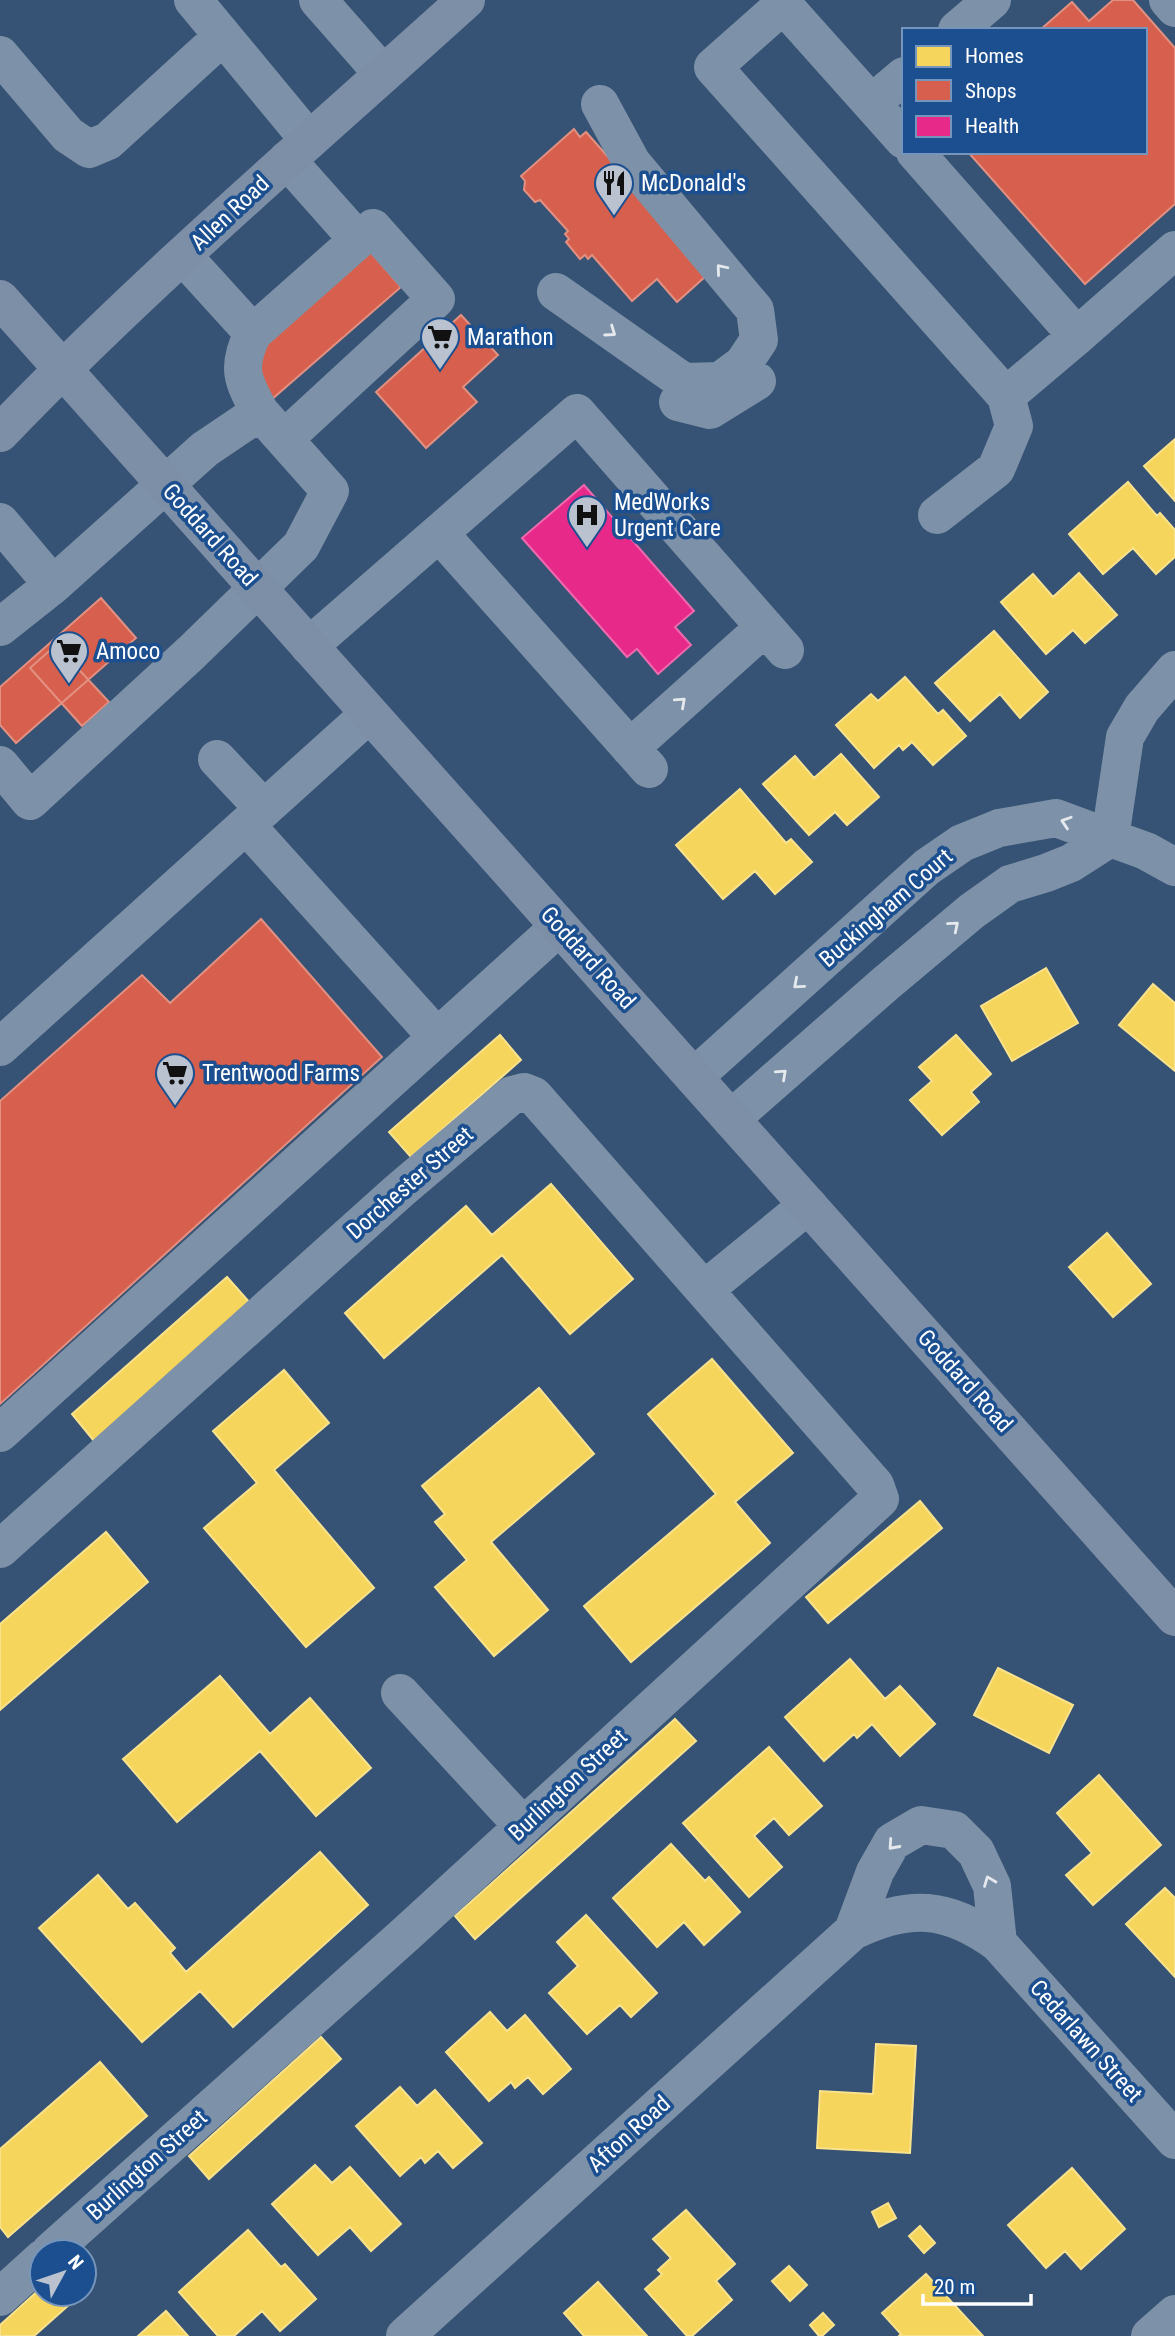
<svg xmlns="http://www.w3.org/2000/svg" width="1175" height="2336" font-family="'Roboto Condensed',sans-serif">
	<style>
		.homes { fill: #f6d55c; stroke: #f9e28d; stroke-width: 2 }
		.shops { fill: #d6604d; stroke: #e29082; stroke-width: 2 }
		.health { fill: #e7298a; stroke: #ee69ad; stroke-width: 2 }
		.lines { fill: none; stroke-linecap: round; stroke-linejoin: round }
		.minor { stroke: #7d92a8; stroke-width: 38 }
		.major { stroke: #7d8ea7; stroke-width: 38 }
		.oneway { stroke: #e5e9ee }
		.labels { text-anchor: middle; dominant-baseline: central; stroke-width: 7; stroke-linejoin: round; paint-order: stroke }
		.poi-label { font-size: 23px; fill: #fff; stroke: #1b4f8f; text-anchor: start }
		.street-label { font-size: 23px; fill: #fff; stroke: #1b4f8f }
	</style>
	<rect width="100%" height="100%" fill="#365274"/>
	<!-- homes -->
	<path class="homes" d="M1175,439V501L1144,466Z
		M1128,482L1157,516L1160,513L1175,530V557L1156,574L1133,548L1103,574L1069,534Z
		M1079,573L1117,615L1085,643L1073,630L1046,654L1001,602L1033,574L1053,597Z
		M994,631L1048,692L1020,718L1000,694L970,721L935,683Z
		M905,677L938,714L943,710L966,736L933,765L912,742L903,750L899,745L874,768L836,725L871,694L878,701Z
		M841,754L879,797L847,825L835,812L809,835L763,784L795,756L814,778Z
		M740,789L786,843L791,839L812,862L775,894L755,871L723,899L676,845Z
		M1046,968L1078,1023L1012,1061L981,1006Z
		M1153,984L1175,1003V1071L1119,1025Z
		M500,1035L521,1060L411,1157L389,1132Z
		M956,1035L991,1074L971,1092L979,1102L942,1135L910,1100L932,1081L919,1067Z
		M551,1184L633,1279L570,1334L502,1255L384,1358L345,1313L466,1206L492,1235Z
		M1107,1233L1151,1284L1113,1317L1069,1267Z
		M227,1277L250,1303L94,1441L72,1414Z
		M712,1359L793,1453L735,1502L770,1543L631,1662L584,1606L716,1494L648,1414Z
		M284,1370L329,1423L274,1470L374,1588L306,1647L204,1528L257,1483L213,1431Z
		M539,1388L594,1454L491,1542L548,1610L494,1656L435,1587L467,1560L435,1522L445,1514L422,1486Z
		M920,1501L942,1528L828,1623L806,1597Z
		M106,1532L148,1582L0,1710V1624Z
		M850,1659L885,1699L900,1686L935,1724L900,1756L872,1724L857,1738L854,1734L824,1761L785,1717Z
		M998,1668L1073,1705L1049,1753L974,1715Z
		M220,1676L270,1734L310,1698L371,1768L316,1816L260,1751L177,1822L123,1759Z
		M675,1719L696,1741L475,1939L455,1916Z
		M769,1747L822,1806L789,1835L774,1818L754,1836L782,1867L749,1897L683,1823Z
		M1099,1775L1161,1845L1093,1905L1066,1875L1092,1853L1057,1813Z
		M671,1844L705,1881L709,1877L740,1912L704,1945L684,1922L657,1947L613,1898Z
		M320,1852L368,1905L233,2027L200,1991L142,2042L39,1928L98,1875L128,1909L135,1903L175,1948L170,1953L186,1972Z
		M1165,1888L1175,1898V1977L1126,1924Z
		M586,1915L657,1993L631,2017L620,2005L587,2034L549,1993L578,1966L557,1942Z
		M490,2012L507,2031L525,2015L571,2069L543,2094L528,2077L515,2088L511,2082L489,2101L446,2052Z
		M321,2037L341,2059L209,2179L189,2156Z
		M876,2044L916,2046L910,2153L817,2148L820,2091L873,2094Z
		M100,2062L147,2116L8,2237L0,2227V2149Z
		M400,2087L417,2106L435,2090L482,2143L453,2168L438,2151L425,2163L421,2157L400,2176L356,2126Z
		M315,2165L332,2183L350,2167L401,2224L371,2251L350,2227L318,2255L272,2204Z
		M1072,2168L1125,2229L1081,2269L1065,2251L1046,2268L1008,2225Z
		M888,2203L896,2218L879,2227L872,2212Z
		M686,2210L735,2264L716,2281L732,2300L692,2336H687L645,2289L662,2274L658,2270L671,2258L653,2239Z
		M920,2226L935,2243L924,2253L909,2236Z
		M248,2230L281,2267L285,2264L316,2299L280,2331L262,2311L234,2336H218L179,2292Z
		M789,2266L807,2285L790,2301L772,2281Z
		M926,2274L983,2336H899L901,2334L882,2313Z
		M598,2282L647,2336H584L564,2313Z
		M42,2287V2294H60L69,2305L34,2336H0V2325Z
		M166,2311L188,2336H138Z
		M823,2313L834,2325L822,2336H819L810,2325Z"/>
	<!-- shops -->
	<path class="shops" d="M1113,0H1133L1175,48V204L1085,284L968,152H1145V30H1040L1072,2L1089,21Z
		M574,129L580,137L586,132L632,184L716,267L677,302L657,279L632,301L592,255L588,259L585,255L580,259L566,242L569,239L565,234L568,231L540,200L535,202L524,190L525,181L521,176Z
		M369,250L401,287L271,400L239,363Z
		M461,315L498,355L463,387L477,402L426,448L376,392Z
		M101,598L136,638L16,743L0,725V687Z
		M56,645L109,702L82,726L30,668Z
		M261,919L382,1057L0,1404V1101L142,975L170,1003Z"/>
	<!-- health -->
	<path class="health" d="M584,485L694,611L675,627L691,645L658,674L637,649L627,657L522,538Z"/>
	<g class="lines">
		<!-- minor -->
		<path class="minor" d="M193,0L309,140
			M318,0L383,74
			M779,0L904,140
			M1168,0L1175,8
			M783,5L713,67L1006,396L1077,336
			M957,30L992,0
			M0,55L68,135L89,149L108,141L223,36
			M872,103L904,76
			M915,152L1077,336L1175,250
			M183,256L253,333C236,367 242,380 260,412
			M556,292L684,382L720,381L743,364L759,340L755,310L632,163L600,104
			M253,333L358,240L287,160
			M678,402L710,410L757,381
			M284,439L436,299L373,228L358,240
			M937,515L996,469L1014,426L1006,396
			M0,522L53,585L0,627
			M439,533L649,769
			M309,646L577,413L785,650
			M1175,670L1142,708L1125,737L1110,838L1146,851L1175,867
			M630,748L765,627
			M217,759L264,809
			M0,765L30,801L192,652L301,546L330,491L260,412L205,449L53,585
			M246,825L437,1037
			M0,1047L369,714
			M694,1077L927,867L962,843L999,828L1056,818L1110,838L1071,863L1046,873L1010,884L972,911L885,984L731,1119
			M704,1290L808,1205
			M0,1433L559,927
			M0,1549L399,1191L512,1095L524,1092L534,1096L875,1485L880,1499L407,1933L50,2252
			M400,1693L523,1826
			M853,1931L875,1872L892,1842L921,1825L954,1830L976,1852L992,1886L998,1943
			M0,2297L42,2259
			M405,2336L853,1931C909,1904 947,1906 998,1943L1175,2140
			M1150,2336L1175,2314"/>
		<!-- major -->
		<path class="major" d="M0,299L1175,1617
			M0,433C147,280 309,142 466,0"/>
	</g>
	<!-- one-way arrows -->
	<defs><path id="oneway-chevron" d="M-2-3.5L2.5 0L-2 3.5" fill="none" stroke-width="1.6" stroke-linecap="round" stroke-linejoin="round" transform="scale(1.75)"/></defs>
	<g class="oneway">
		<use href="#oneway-chevron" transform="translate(721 269) rotate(-130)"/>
		<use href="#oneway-chevron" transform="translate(611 332) rotate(35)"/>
		<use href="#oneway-chevron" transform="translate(681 702) rotate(-42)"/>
		<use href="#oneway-chevron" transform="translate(1066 822) rotate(-162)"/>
		<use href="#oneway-chevron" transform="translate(954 926) rotate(-40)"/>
		<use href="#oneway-chevron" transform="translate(798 984) rotate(139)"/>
		<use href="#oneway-chevron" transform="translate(782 1074) rotate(-42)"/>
		<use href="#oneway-chevron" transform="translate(893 1845) rotate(132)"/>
		<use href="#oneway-chevron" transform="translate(989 1881) rotate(-111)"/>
	</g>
	<!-- icons -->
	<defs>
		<symbol id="restaurant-pin" viewBox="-11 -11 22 30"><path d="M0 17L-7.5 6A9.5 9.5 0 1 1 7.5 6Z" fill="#b9c2ce" stroke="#1b4f8f"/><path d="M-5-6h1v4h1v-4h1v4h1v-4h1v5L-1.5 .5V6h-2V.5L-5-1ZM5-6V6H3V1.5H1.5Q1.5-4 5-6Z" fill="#111"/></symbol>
		<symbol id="supermarket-pin" viewBox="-11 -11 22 30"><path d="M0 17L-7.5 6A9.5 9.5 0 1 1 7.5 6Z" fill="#b9c2ce" stroke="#1b4f8f"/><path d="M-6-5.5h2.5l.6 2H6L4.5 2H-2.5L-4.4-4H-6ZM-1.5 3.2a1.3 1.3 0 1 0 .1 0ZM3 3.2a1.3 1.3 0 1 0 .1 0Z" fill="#111"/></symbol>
		<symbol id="hospital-pin" viewBox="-11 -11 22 30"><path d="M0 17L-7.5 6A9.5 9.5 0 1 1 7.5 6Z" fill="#b9c2ce" stroke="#1b4f8f"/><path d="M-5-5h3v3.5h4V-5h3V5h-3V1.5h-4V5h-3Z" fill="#111"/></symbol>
	</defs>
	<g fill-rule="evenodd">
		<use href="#restaurant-pin" x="592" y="161" width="44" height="60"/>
		<use href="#supermarket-pin" x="418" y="315" width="44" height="60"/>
		<use href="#hospital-pin" x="565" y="493" width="44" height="60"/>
		<use href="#supermarket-pin" x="47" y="629" width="44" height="60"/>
		<use href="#supermarket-pin" x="153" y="1051" width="44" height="60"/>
	</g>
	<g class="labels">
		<!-- poi labels -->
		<g class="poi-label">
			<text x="641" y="183">McDonald's</text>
			<text x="467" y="337">Marathon</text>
			<text x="614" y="502">MedWorks<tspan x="614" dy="26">Urgent Care</tspan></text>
			<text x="96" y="651">Amoco</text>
			<text x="202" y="1073">Trentwood Farms</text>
		</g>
		<!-- street labels -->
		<g class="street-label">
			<text transform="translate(230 213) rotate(-43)">Allen Road</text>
			<text transform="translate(210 535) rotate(48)">Goddard Road</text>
			<text transform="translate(886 908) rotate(-41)">Buckingham Court</text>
			<text transform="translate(588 958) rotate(48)">Goddard Road</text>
			<text transform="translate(410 1183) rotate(-41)">Dorchester Street</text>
			<text transform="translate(965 1381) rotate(48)">Goddard Road</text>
			<text transform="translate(568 1785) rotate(-43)">Burlington Street</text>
			<text transform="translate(1086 2041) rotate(48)">Cedarlawn Street</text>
			<text transform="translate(629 2134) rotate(-42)">Afton Road</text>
			<text transform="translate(147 2165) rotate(-42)">Burlington Street</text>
		</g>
	</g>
	<!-- legend -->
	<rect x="902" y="28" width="245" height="126" fill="#1b4f8f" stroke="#7695bc" stroke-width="2"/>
	<rect x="916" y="46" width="35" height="21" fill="#f6d55c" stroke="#7695bc" stroke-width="2"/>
	<text x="965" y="63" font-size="21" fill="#ffffff">Homes</text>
	<rect x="916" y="80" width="35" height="21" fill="#d6604d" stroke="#7695bc" stroke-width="2"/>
	<text x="965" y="98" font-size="21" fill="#ffffff">Shops</text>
	<rect x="916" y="116" width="35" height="21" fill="#e7298a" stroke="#7695bc" stroke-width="2"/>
	<text x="965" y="133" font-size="21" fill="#ffffff">Health</text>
	<!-- north arrow -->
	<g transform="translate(63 2273) rotate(50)"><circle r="33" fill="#1b4f8f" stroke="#7695bc" stroke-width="2"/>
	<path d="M0-5L12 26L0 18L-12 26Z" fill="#b9c2ce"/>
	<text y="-10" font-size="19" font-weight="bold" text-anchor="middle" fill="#ffffff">N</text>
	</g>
	<!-- scale -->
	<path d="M923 2294v10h108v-10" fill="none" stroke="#ffffff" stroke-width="3.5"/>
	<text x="934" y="2294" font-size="21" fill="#ffffff" stroke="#1b4f8f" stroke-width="5" paint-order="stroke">20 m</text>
</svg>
